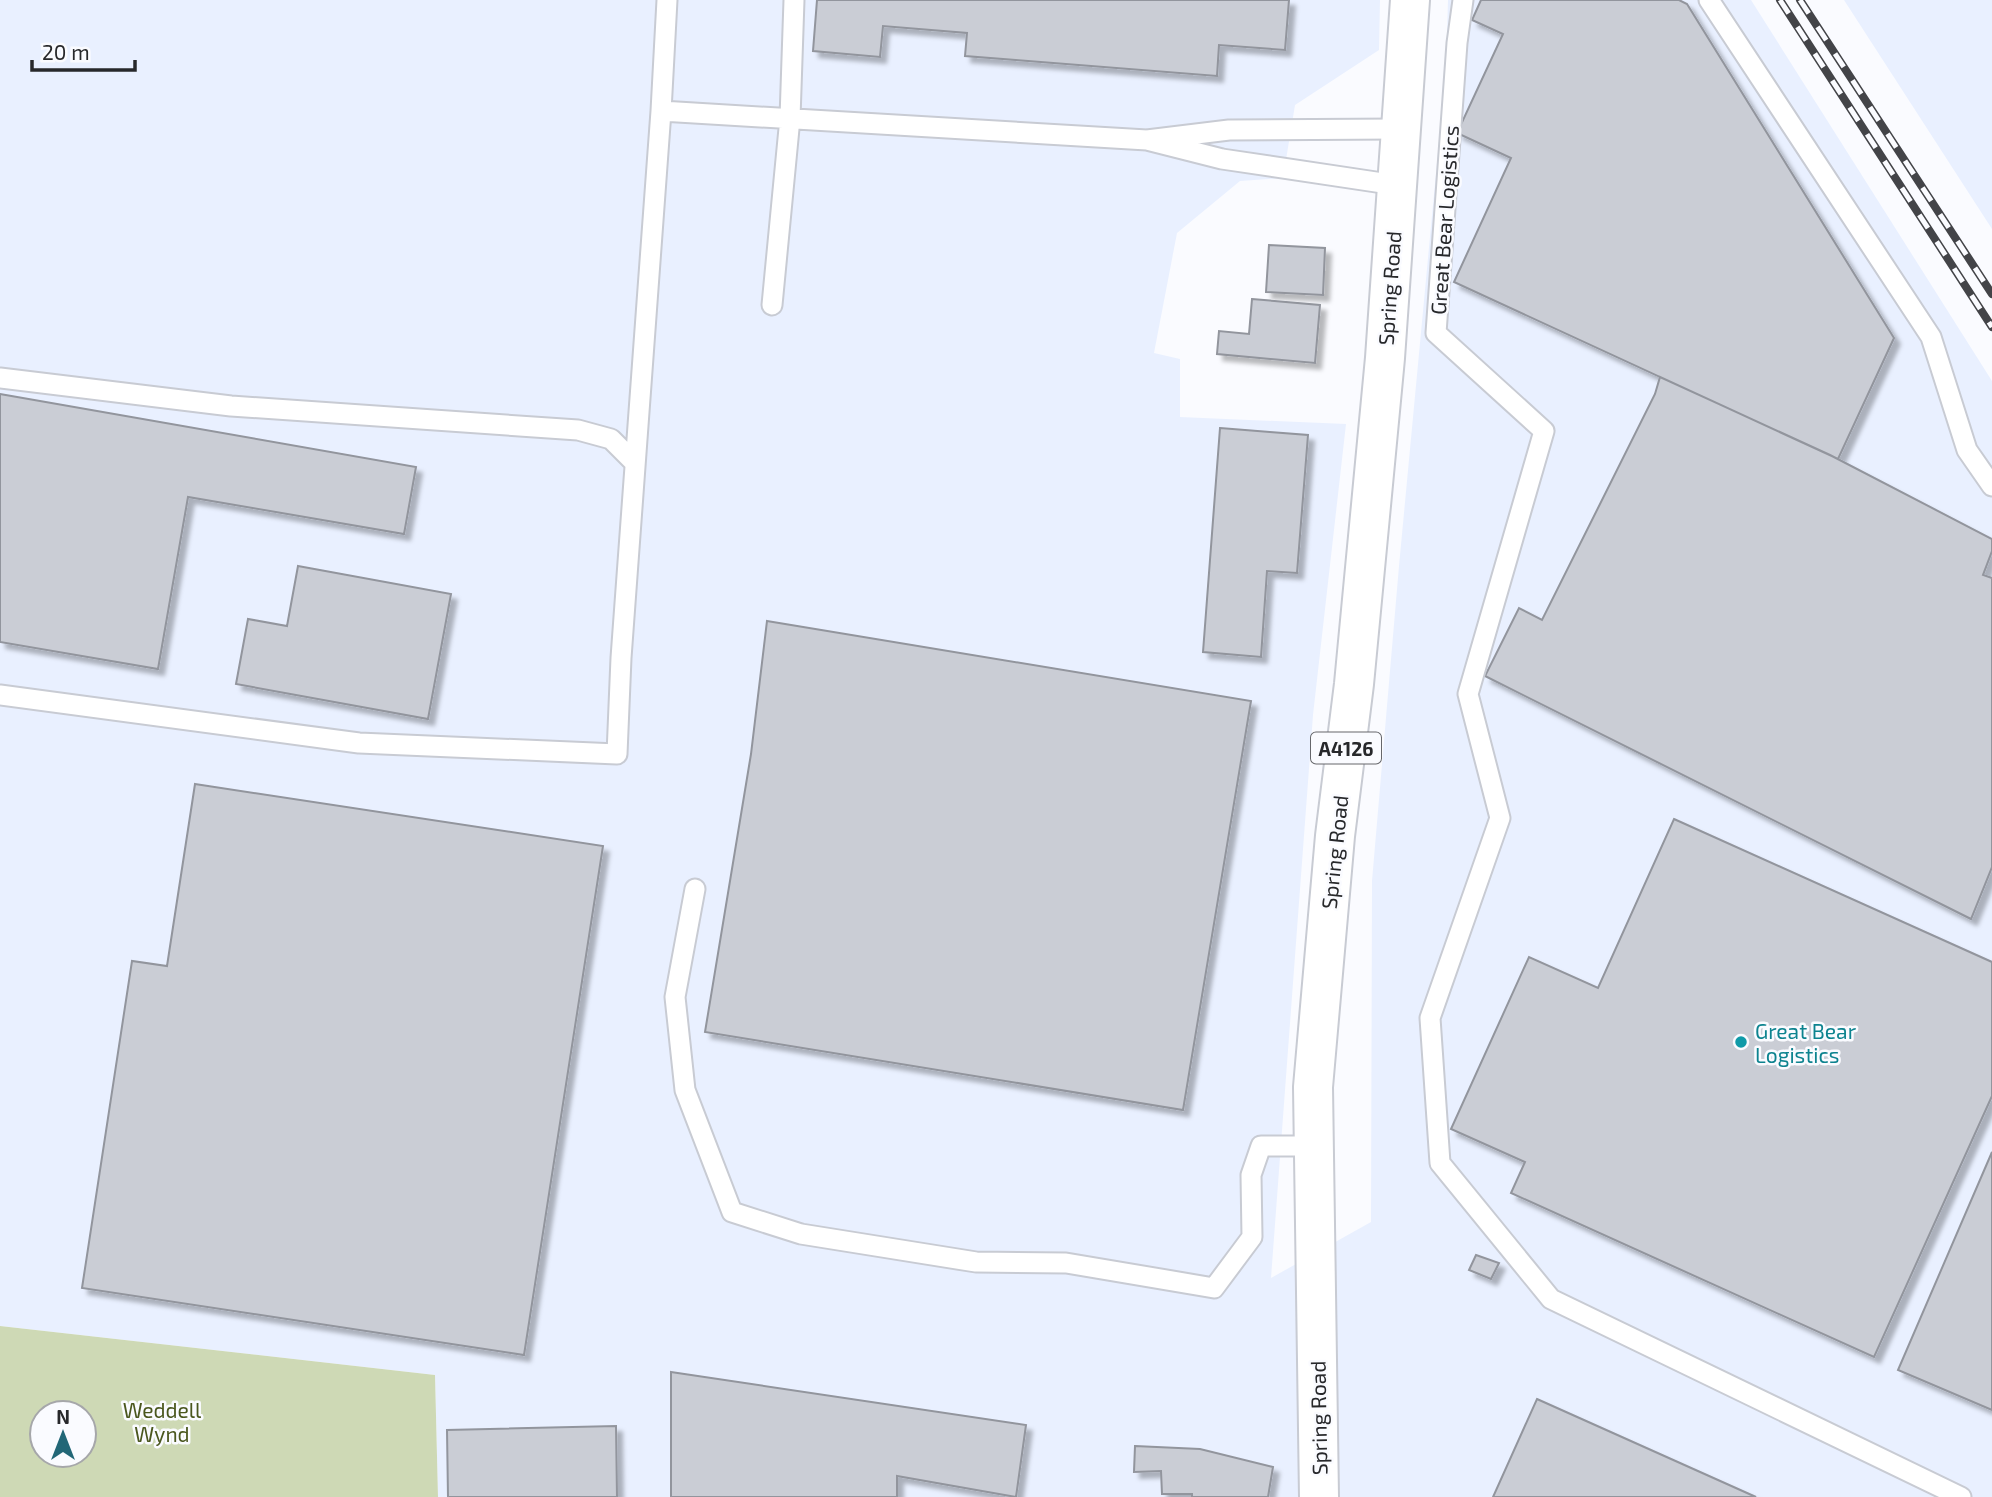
<svg xmlns="http://www.w3.org/2000/svg" width="1992" height="1497" font-family="'Exo 2',sans-serif">
	<style>
		.built { fill: #e9f0ff }
		.green { fill: #ced9b5; fill-rule: evenodd }
		.building { fill: #cacdd5; stroke: #92959d; stroke-width: 2; filter: url(#shadow) }
		.lines { fill: none; stroke-linecap: round; stroke-linejoin: round }
		.service-casing { stroke: #c8cbd3; stroke-width: 23 }
		.primary-casing { stroke: #c8cbd3; stroke-width: 42 }
		.service { stroke: #fff; stroke-width: 19 }
		.primary { stroke: #fff; stroke-width: 38 }
		.rail-casing { stroke: #434448; stroke-width: 8 }
		.rail { stroke: #fafbff; stroke-width: 5; stroke-dasharray: 16; stroke-linecap: butt }
		.culture-dot { fill: #0f9aa8; stroke: #fafbff; stroke-width: 2.5 }
		.labels { text-anchor: middle; dominant-baseline: central; stroke-width: 5; stroke-linejoin: round; paint-order: stroke }
		.shield { fill: #fafbff; stroke: #66676b; stroke-width: 2 }
		.shield-label { font-size: 19px; font-weight: bold; fill: #27282b }
		.street-label { font-size: 21px; fill: #27282b; stroke: #fafbff }
		.culture-label { font-size: 21px; fill: #0d838f; stroke: #fafbff; text-anchor: start }
		.park-label { font-size: 21px; fill: #4a571e; stroke: #fafbff }
	</style>
	<defs>
		<filter id="shadow"><feDropShadow dx="6" dy="6" stdDeviation="2" flood-color="#0004"/></filter>
	</defs>
	<rect width="100%" height="100%" fill="#fafbff"/>
	<!-- built -->
	<path class="built" d="M0,0H1380L1379,50L1295,105L1283,178L1240,181L1177,233L1154,353L1180,359V417L1346,424L1313,715L1271,1278L1371,1222L1372,881L1399,566L1446,67L1448,0H1751L1992,381V1497H438L435,1375L0,1326Z
		M1844,0H1992V229Z"/>
	<!-- green -->
	<path class="green" d="M0,1326L435,1375L438,1497H0ZM42,1413H84V1455H42Z"/>
	<!-- building -->
	<path class="building" d="M817,0H1289L1285,50L1219,45L1217,76L965,56L967,33L883,26L880,57L813,51Z
		M1481,0H1679L1687,4L1894,338L1838,459L1454,282L1511,158L1457,133L1503,34L1472,20Z
		M1269,245L1325,248L1323,295L1266,292Z
		M1252,299L1320,305L1315,363L1217,354L1219,331L1249,334Z
		M1660,377L1830,455L1992,539V551L1983,575L1992,578V867L1971,919L1485,676L1519,608L1542,620L1655,394Z
		M0,394L416,467L404,534L188,497L158,669L0,642Z
		M1220,428L1308,435L1297,573L1267,571L1261,657L1203,652Z
		M298,566L451,594L428,719L236,684L248,619L287,626Z
		M767,621L1251,701L1183,1110L705,1032L751,754Z
		M195,784L603,846L524,1355L82,1288L132,961L167,966Z
		M1674,819L1992,962V1096L1874,1357L1511,1193L1525,1162L1451,1129L1529,957L1598,988Z
		M1992,1152V1410L1898,1370Z
		M1476,1255L1499,1263L1491,1279L1469,1270Z
		M671,1372L1026,1425L1016,1497L897,1476V1497H671Z
		M1537,1399L1756,1497H1493Z
		M616,1426L617,1497H448L447,1430Z
		M1135,1446L1200,1449L1273,1467L1268,1497H1192V1494H1162L1161,1471L1134,1472Z"/>
	<g class="lines">
		<defs>
			<path id="service" d="M667,0L661,111L1147,140
				M1463,0L1457,43L1436,333L1544,431L1468,694L1500,818L1430,1018L1440,1163L1551,1299L1961,1497
				M1709,0L1931,337L1967,450L1992,486
				M1396,185L1222,159L1147,140L1229,130L1399,129
				M772,305L790,118L794,0
				M0,378L231,406L578,430L611,439L635,463
				M0,695L359,743L617,754L621,658L661,111
				M695,889L675,997L685,1090L732,1212L801,1234L976,1262L1066,1263L1214,1288L1252,1237L1251,1175L1261,1146H1314"/>
			<path id="primary" d="M1319,1497L1313,1087L1335,836L1354,684L1385,358L1410,0"/>
		</defs>
		<!-- service casing -->
		<use href="#service" class="service-casing"/>
		<!-- primary casing -->
		<use href="#primary" class="primary-casing"/>
		<!-- service -->
		<use href="#service" class="service"/>
		<!-- primary -->
		<use href="#primary" class="primary"/>
		<defs>
			<path id="rail" d="M1780,0L1992,327
				M1800,0L1992,294"/>
		</defs>
		<!-- rail casing -->
		<use href="#rail" class="rail-casing"/>
		<!-- rail -->
		<use href="#rail" class="rail"/>
	</g>
	<!-- markers -->
	<circle class="culture-dot" cx="1741" cy="1042" r="7"/>
	<g class="labels">
		<!-- shield labels -->
		<rect class="shield" x="1311" y="732.5" width="70" height="31" rx="5"/>
		<g class="shield-label">
			<text x="1346" y="748">A4126</text>
		</g>
		<!-- street labels -->
		<g class="street-label">
			<text transform="translate(1444 220) rotate(-86)">Great Bear Logistics</text>
			<text transform="translate(1389 288) rotate(-86)">Spring Road</text>
			<text transform="translate(1334 852) rotate(-84)">Spring Road</text>
			<text transform="translate(1318 1418) rotate(-91)">Spring Road</text>
		</g>
		<!-- culture labels -->
		<g class="culture-label">
			<text x="1755" y="1030">Great Bear<tspan x="1755" dy="24">Logistics</tspan></text>
		</g>
		<!-- park labels -->
		<g class="park-label">
			<text x="162" y="1409">Weddell<tspan x="162" dy="24">Wynd</tspan></text>
		</g>
	</g>
	<!-- north arrow -->
	<g transform="translate(63 1434)"><circle r="33" fill="#fafbff" stroke="#a6a7aa" stroke-width="2"/>
	<path d="M0-5L12 26L0 18L-12 26Z" fill="#226777"/>
	<text y="-10" font-size="19" font-weight="bold" text-anchor="middle" fill="#27282b">N</text>
	</g>
	<!-- scale -->
	<path d="M32 60v10h103v-10" fill="none" stroke="#27282b" stroke-width="3.5"/>
	<text x="42" y="60" font-size="21" fill="#27282b" stroke="#fafbff" stroke-width="5" paint-order="stroke">20 m</text>
</svg>
